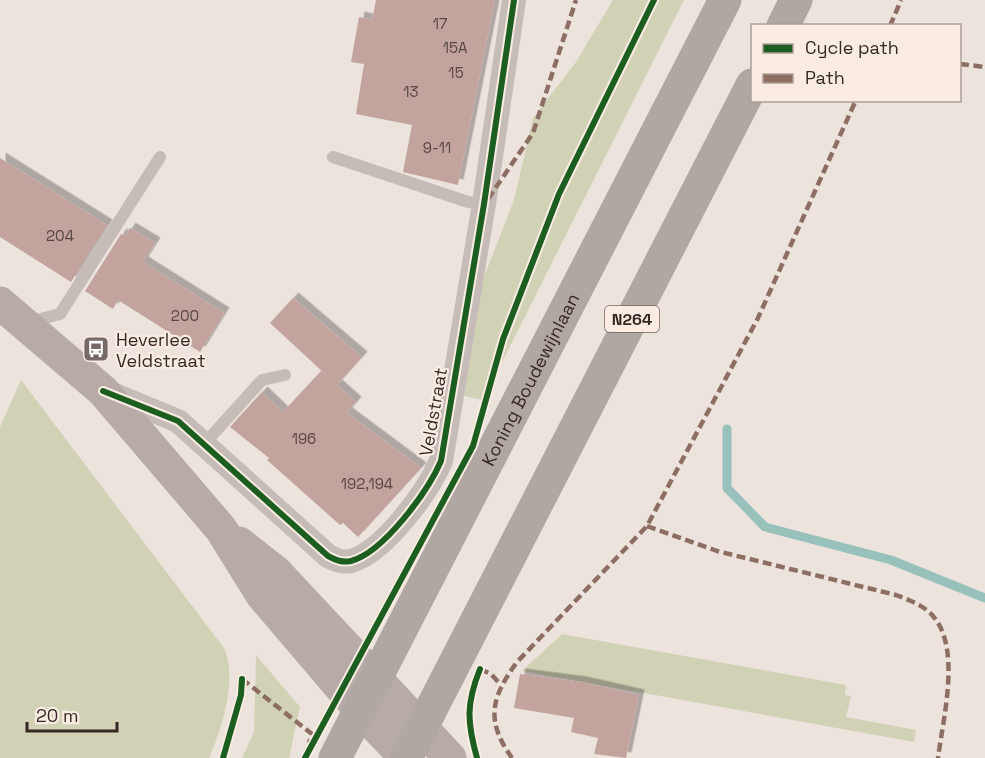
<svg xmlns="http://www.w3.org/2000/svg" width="985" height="758" font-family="'Space Grotesk',sans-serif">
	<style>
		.green { fill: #d1d1b6 }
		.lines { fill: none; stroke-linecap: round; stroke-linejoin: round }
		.stream { stroke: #98c1bb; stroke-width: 9 }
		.building { fill: #c2a39d; filter: url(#shadow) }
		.service { stroke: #c5bbb7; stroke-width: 12 }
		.minor { stroke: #c5bbb7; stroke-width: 24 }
		.secondary { stroke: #b6aba7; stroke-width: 33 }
		.trunk { stroke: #b0a6a2; stroke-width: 33 }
		.quiet { stroke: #8d6e63; stroke-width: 4.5; stroke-dasharray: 9 4.5; stroke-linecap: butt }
		.cycleway-casing { stroke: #faece3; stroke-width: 10 }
		.cycleway { stroke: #1b5e20; stroke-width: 6 }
		.labels { text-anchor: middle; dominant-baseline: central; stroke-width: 4.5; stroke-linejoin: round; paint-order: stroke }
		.number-label { font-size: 15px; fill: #594743 }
		.shield { fill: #faece3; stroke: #71635e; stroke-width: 1.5 }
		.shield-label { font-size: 16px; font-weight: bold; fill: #362825 }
		.poi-label { font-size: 18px; fill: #362825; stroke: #faece3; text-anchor: start }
		.street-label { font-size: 18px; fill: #362825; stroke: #faece3 }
	</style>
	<defs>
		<filter id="shadow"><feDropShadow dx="5.5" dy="-5.5" stdDeviation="0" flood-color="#0004"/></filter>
	</defs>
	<rect width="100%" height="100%" fill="#ede3dd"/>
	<!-- green -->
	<path class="green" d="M613,0H684L483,400L464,396L482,282L514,200L533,118L576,62Z
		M21,380L224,648C238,677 222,730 209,758H0V427Z
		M562,634L846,685L845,695L851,696L846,717L916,730L914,742L522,671Z
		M256,655L300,707L289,758H242L254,732Z"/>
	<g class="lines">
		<!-- stream -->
		<path class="stream" d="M727,429V488L765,527L891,560L985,598"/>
	</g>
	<!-- building -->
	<path class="building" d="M376,0H495L458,185L403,172L412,125L356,114L364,64L351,62L359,17L372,20Z
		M0,158L107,225L71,282L0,237Z
		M130,228L155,243L143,262L224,313L200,352L118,300L113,309L85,291L121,234L125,236Z
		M293,298L362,357L337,385L270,323Z
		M321,371L356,402L347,413L421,468L358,537L343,523L340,525L267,460L269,458L230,427L262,392L283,412Z
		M520,674L582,682L639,695L626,758L594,754L598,738L571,732L574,718L514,708Z"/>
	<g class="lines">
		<!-- service -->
		<path class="service" d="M333,157L468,202L484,204
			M29,322L60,314L160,157
			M205,443L262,380L285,375"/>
		<!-- minor -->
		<path class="minor" d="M105,391L178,421L328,556C336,560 342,563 351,561C384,552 428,491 441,461L484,204L514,0"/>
		<!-- secondary -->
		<path class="secondary" d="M0,303L103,391L221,529L262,595L360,710L406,758
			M239,543L276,572L450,758"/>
		<!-- trunk -->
		<g class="trunk">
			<path d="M783,26L796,0"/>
			<path id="s1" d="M335,758L725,0"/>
			<path d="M406,758L752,85"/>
		</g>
		<!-- quiet -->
		<path class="quiet" d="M890,26L901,0
			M960,64L985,67
			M488,199L533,133L576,0
			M647,526L717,551L896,595C909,600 923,605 932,615C962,647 943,718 938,758
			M480,669L491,674L501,685
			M242,679L312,734L309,743
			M512,758C485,720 491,698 517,662L647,526L758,318L856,100"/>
		<defs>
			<path id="cycleway" d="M103,391L178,421L328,556C336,560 342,563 351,561C384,552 428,491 441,461L484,204L514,0
				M223,758L241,695L242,679
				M305,758L473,446L503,339L559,194L654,0
				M477,758C467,722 466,704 480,669"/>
		</defs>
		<!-- cycleway casing -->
		<use href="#cycleway" class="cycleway-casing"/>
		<!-- cycleway -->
		<use href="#cycleway" class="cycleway"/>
	</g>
	<!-- icons -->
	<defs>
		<symbol id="bus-square" viewBox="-11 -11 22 22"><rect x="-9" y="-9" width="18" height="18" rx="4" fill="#766965" stroke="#faece3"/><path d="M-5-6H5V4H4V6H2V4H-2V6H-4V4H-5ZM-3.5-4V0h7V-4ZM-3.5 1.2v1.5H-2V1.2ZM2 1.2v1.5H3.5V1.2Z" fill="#fff"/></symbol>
	</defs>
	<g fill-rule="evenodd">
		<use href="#bus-square" x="81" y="334" width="30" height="30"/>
	</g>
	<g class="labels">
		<!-- number labels -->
		<g class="number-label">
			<text x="440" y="23">17</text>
			<text x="455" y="47">15A</text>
			<text x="456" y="72">15</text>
			<text x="411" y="91">13</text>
			<text x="437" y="147">9-11</text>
			<text x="60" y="235">204</text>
			<text x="185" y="315">200</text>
			<text x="304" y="438">196</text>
			<text x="367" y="483">192,194</text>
		</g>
		<!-- shield labels -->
		<rect class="shield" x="605" y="306" width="54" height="26" rx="4.5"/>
		<g class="shield-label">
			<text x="632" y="319">N264</text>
		</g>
		<!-- poi labels -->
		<g class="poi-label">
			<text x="116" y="339">Heverlee<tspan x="116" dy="21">Veldstraat</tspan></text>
		</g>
		<!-- street labels -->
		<g class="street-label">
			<text stroke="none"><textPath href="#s1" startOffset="426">Koning Boudewijnlaan</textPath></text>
			<text transform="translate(433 412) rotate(-80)">Veldstraat</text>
		</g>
	</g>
	<!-- legend -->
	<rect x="751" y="24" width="210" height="78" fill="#faece3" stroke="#ac9e97" stroke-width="1.5"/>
	<rect x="763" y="44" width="30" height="9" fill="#1b5e20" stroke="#ac9e97" stroke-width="1.5"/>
	<text x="805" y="54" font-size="18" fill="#362825">Cycle path</text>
	<rect x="763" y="74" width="30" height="9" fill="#8d6e63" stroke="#ac9e97" stroke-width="1.5"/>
	<text x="805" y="84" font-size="18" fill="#362825">Path</text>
	<!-- scale -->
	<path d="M27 722v9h90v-9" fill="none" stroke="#362825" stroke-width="3"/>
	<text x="36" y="722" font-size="18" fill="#362825" stroke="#faece3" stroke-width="4.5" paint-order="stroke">20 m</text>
</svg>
